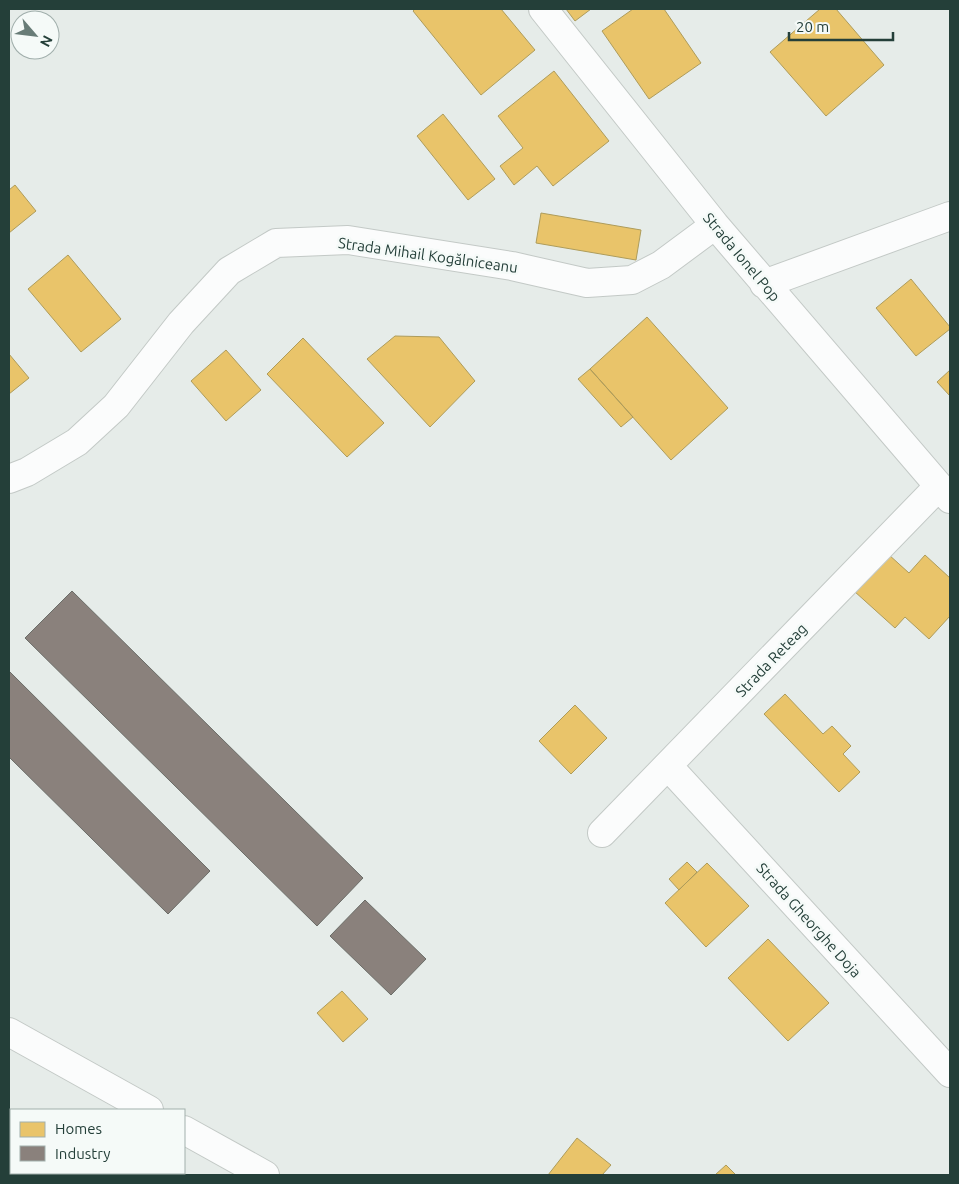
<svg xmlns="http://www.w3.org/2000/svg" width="959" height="1184" font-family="Ubuntu,sans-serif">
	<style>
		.homes { fill: #e9c46a; stroke: #ae9c5b }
		.industry { fill: #8a817c; stroke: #6b6d68 }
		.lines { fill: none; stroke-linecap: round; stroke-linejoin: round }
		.minor-casing { stroke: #c3c9c6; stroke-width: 30 }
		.minor { stroke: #fbfcfc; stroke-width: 28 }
		.rail-casing { stroke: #c8cccb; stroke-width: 5.5 }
		.rail { stroke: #f5faf8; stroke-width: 4; stroke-dasharray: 11; stroke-linecap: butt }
		.labels { text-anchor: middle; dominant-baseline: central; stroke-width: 5; stroke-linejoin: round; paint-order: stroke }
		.street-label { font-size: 15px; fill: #243f39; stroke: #f5faf8 }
	</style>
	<rect width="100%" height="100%" fill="#e6ece9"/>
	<!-- homes -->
	<path class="homes" d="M415,9H501L535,50L481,95L413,11Z
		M566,9H591L575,21Z
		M633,9H664L701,63L649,99L602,31Z
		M820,9H836L884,65L826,116L770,52Z
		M554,71L609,141L553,186L537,166L514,185L500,166L523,148L498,116Z
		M443,114L495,179L468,200L417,136Z
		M15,185L36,211L9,233V190Z
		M541,213L641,230L636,260L536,243Z
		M68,255L121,319L81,352L28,289Z
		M911,279L950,327V329L916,356L876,308Z
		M647,317L728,408L671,460L590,369Z
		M395,336L439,337L475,381L430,427L367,359Z
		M303,338L384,423L347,457L267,374Z
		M226,350L261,390L226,421L191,381Z
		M9,354L29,378L9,394Z
		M590,369L633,417L621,427L578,379Z
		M950,370V396L937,382Z
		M888,554L909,573L925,555L950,578V616L929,639L905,617L895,628L854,591Z
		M785,694L823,734L832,726L851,746L843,754L860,772L839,792L764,714Z
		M575,705L607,738L571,774L539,741Z
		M687,862L697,872L679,890L669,879Z
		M707,863L749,906L706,947L665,903Z
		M768,939L829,1003L788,1041L728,978Z
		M342,991L368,1019L343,1042L317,1013Z
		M577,1138L611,1165L602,1175H548Z
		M726,1165L736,1175H715Z"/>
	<!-- industry -->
	<path class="industry" d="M72,591L363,878L317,926L25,638Z
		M9,671L210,871L168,914L9,757Z
		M365,900L426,959L391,995L330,936Z"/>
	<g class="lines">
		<defs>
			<path id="minor" d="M543,9L715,225L950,499
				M764,284L950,216
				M9,479L27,472L77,442L116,406L181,323L229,271L276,243L348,240L512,266L587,283L632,280L661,265L715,225
				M668,766L950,1073
				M602,833L939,486
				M9,1032L149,1110
				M184,1130L265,1175"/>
		</defs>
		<!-- minor casing -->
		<use href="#minor" class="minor-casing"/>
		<!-- minor -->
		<use href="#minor" class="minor"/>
		<defs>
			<path id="rail" d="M9,1139L11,1141
				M64,1173L68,1175"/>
		</defs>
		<!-- rail casing -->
		<use href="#rail" class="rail-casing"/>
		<!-- rail -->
		<use href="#rail" class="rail"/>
	</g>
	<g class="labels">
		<!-- street labels -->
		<g class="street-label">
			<text transform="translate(428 255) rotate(8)">Strada Mihail Kogălniceanu</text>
			<text transform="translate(742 257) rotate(50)">Strada Ionel Pop</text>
			<text transform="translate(771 660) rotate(-46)">Strada Reteag</text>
			<text transform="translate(809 920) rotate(48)">Strada Gheorghe Doja</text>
		</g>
	</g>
	<!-- border -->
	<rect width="959" height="1184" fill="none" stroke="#243f39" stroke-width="20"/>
	<!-- legend -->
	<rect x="10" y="1109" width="175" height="65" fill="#f5faf8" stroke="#a1afac"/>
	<rect x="20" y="1122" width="25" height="15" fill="#e9c46a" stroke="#a1afac"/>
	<text x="55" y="1134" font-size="15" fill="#243f39">Homes</text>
	<rect x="20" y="1146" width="25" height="15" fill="#8a817c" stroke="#a1afac"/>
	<text x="55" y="1159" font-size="15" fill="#243f39">Industry</text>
	<!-- north arrow -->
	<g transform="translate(35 35) rotate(118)"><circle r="24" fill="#f5faf8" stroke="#a1afac"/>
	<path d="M0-4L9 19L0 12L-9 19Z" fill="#687c77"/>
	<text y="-8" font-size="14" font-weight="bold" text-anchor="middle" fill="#243f39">N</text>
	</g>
	<!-- scale -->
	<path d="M789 32v8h104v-8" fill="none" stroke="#243f39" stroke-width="2.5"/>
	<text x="796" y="32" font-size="15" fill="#243f39" stroke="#f5faf8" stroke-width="4" paint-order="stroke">20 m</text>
</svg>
